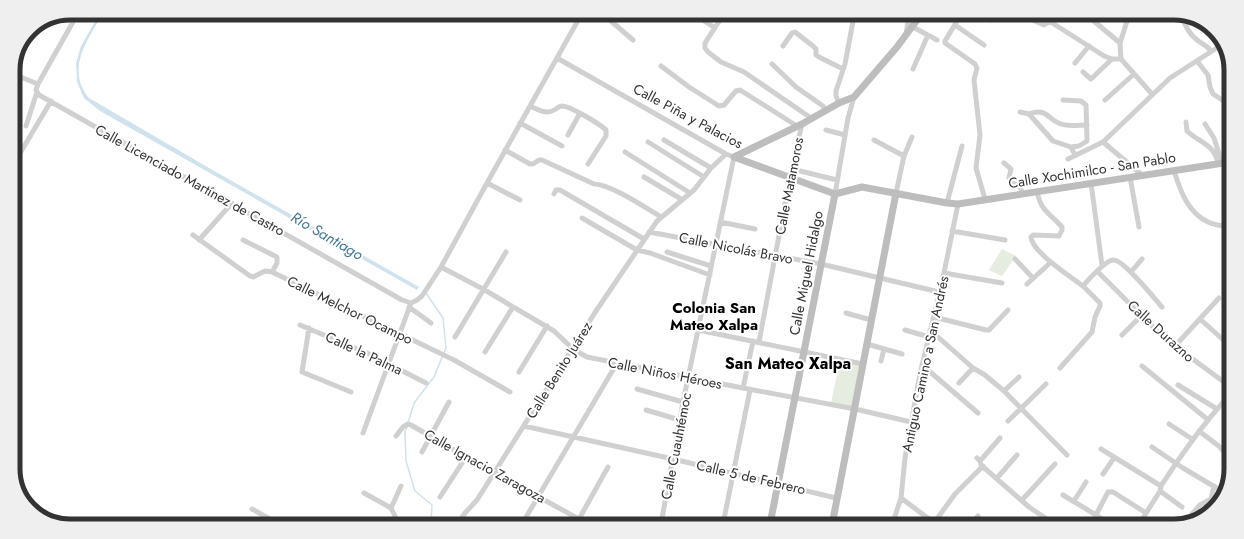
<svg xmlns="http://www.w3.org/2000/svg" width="1244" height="539" font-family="Jost,sans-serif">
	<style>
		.green { fill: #e6ecdf }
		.water { fill: #cfe2ee }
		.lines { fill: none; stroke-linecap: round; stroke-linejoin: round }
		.stream { stroke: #cfe2ee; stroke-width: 1.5 }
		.street { stroke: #d0d0d0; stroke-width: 5 }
		.secondary { stroke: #bdbdbd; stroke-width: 7 }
		.labels { text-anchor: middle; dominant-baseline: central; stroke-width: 4; stroke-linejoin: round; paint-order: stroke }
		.street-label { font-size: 14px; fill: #333; stroke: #fff }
		.water-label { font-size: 15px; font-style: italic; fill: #3f7597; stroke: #fff }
		.neighbourhood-label { font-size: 15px; font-weight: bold; fill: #000; stroke: #fff }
		.quarter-label { font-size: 16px; font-weight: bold; fill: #000; stroke: #fff }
		.rim { fill: none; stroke: #333; stroke-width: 5 }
	</style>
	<rect width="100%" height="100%" fill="#fff"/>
	<!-- green -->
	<path class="green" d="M1002,249L1016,256L1002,276L989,270Z
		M840,360L861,364L852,408L831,403Z"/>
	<!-- water -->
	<path class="water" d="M100,13H103C88,40 65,69 89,98L209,168L419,287L417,290L100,111L84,98L77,82L76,63L81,46Z"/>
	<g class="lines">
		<!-- stream -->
		<path class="stream" d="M426,293L443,318L446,348L444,353
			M408,423L414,403L434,377L442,357
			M407,427L405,432L406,461L415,491L432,505L431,523"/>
		<!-- street -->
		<path class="street" d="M78,13L38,84L36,90L39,95L402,300L411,303L417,300L422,296L441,267L487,183L581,15
			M604,15L633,40
			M695,15L715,28
			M960,16L945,41V43L975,64L977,68L974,80L980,135L976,168L985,199
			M987,16L992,20
			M1026,17L1044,25L1050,21
			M1043,17L1104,56L1112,59H1121
			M1089,17L1120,43L1121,59L1152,94
			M1182,17C1185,25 1189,34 1196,39C1201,44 1207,45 1211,51
			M720,20L705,43V48L708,52L721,62L744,72L811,118
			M955,25L984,45
			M913,27L937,40
			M906,34L909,16
			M1120,43L1128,18
			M783,46L792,33L795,32L813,46L816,49V55L819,57L843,69
			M557,58L726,154L734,157L683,402L661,524
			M1197,61L1208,75L1210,87L1213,94L1230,105
			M1075,63L1089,46
			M772,64L796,87L823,106L825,111
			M661,66L689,87L719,106L724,105L736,91L740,90L797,126
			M913,69L928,35
			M1083,72L1091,79L1112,59
			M13,74L38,84
			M1063,100L1081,101L1086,105L1087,141L1079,146L1071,147
			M1105,100L1134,74
			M839,103L836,96V91L845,64L854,16
			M530,106C537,109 546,115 554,110C557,109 558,106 562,106C570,106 600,124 606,130V136L588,164
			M1020,112L1029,114L1053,141L1071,147L1075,155
			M1029,114C1047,107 1048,120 1061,124C1069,127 1079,125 1087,125
			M1186,122L1187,131C1200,143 1214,144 1218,163
			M520,123L562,146
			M1205,124L1214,138L1222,163
			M26,126L37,92
			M826,130L845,135
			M568,135L580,113
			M664,140L711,168
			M874,140L904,156
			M648,142L704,177
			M1103,142L1142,175
			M505,150L530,164H533L539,160H542L594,184C610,184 646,208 661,217
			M625,152L690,193
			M1068,159L1103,142L1170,78L1223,44
			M1004,163L1011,169L1009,178L1021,189L1022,193
			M13,165L51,101
			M792,169L837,180
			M1174,171C1180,190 1188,213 1208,222C1214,225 1222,226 1229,227
			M644,177L681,199
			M1130,177L1139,227
			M487,183L520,200
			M1091,183L1102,265
			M1037,192C1042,213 1049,212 1062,227V230L1059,236L1033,235L1031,237C1032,252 1071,277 1083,286C1088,280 1106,260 1113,260C1122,258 1155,299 1162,307
			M896,193L904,156L912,137
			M554,194L556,190H560L644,239
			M835,194L848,118L854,97
			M947,203L962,146
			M582,218L637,250L650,253L710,275
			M720,222L755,229
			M952,231L1005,240
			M649,232L821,264L939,292
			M193,235L250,276L253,277L265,271L272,272L454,360L510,392
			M199,240L232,203
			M243,240L277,257V263L272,272
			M667,252L711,266
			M1015,259L1033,278
			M441,267L483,289L554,331L573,349L587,357L743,388L855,409L911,422
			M1098,272L1153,327L1175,346L1228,385
			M1131,272L1142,259
			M944,273L1002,283
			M1027,284L1050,263
			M409,307L431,323
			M846,313L871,320
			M934,317L986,330H989L1008,310
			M1200,319L1228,344
			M300,325L369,354L426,383
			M309,328L302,372L351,392
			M698,330L863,364
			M905,330L929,337
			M930,330L973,368L985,375L1004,391L1067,455
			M1122,335L1141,316
			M455,337L506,252
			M759,342L790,177L802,124
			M867,344L902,354
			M1175,346L1219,298
			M485,352L513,307
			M881,361L884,349
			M922,365L978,413
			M1142,366L1207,419
			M1060,368L1092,332L1095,317L1100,306V303L1083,286
			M519,372L547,326
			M959,383L973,368
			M1178,385L1217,409
			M743,388L753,341
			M637,389L683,402
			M1004,391L1019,377
			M646,410L680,420
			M1008,421L1046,384
			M1169,424L1192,439
			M524,426L673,459L836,498
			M1199,431L1220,447L1227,455
			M363,433L411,303
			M396,436L403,427L408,424L411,425L466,457L588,524
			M1152,447L1183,468L1225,493
			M1101,449L1161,486
			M422,452L449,402
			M977,458L980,461L981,465L1029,507L1057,526
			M980,461L1000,438
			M1103,474L1114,458
			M997,478L1017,455
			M1160,491L1182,507
			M364,493L391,508
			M1063,495L1096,515L1108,492H1113L1146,513
			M440,497L466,457
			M901,498L937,525
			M1022,500L1055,464
			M1074,501L1086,482
			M252,509L277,523
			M1192,514L1200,505L1211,499L1214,486
			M1096,515L1113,526
			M579,519L608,467
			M394,523L395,516L391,508L401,486
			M458,523L465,513L477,500L596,311L657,221L694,190L711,168L726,154
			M934,523L955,494L983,466
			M522,524L617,363
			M640,524L641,521
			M723,524L750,390
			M892,525L901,498L905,458L920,374L944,273L958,204
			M970,525L978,516
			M1177,525L1180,521
			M1138,526L1160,491L1161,486C1181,455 1202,425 1228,397"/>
		<!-- secondary -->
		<path class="secondary" d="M734,157L802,124L839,103L854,97L897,47L920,16
			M734,157L835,194
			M835,194L862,187L947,203L958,204L1230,162
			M770,524L835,194
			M832,525L896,193"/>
	</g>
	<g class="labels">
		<!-- street labels -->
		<g class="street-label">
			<text transform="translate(688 116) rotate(28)">Calle Piña y Palacios</text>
			<text transform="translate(1092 170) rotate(-9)">Calle Xochimilco - San Pablo</text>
			<text transform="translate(190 180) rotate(29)">Calle Licenciado Martínez de Castro</text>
			<text transform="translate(789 186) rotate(-79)">Calle Matamoros</text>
			<text transform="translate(736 248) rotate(11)">Calle Nicolás Bravo</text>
			<text transform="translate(806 273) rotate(-79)">Calle Miguel Hidalgo</text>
			<text transform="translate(350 310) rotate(26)">Calle Melchor Ocampo</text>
			<text transform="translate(1161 331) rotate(42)">Calle Durazno</text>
			<text transform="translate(364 353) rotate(25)">Calle la Palma</text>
			<text transform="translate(925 364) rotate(-78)">Antiguo Camino a San Andrés</text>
			<text transform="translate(559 370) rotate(-58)">Calle Benito Juárez</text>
			<text transform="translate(665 373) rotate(11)">Calle Niños Héroes</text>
			<text transform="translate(676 446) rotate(-79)">Calle Cuauhtémoc</text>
			<text transform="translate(485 466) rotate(29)">Calle Ignacio Zaragoza</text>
			<text transform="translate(751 477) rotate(13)">Calle 5 de Febrero</text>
		</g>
		<!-- water labels -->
		<g class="water-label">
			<text transform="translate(327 236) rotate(30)">Río Santiago</text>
		</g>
		<!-- neighbourhood labels -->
		<g class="neighbourhood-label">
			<text x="714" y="308">Colonia San<tspan x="714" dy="17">Mateo Xalpa</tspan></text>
		</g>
		<!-- quarter labels -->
		<g class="quarter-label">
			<text x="788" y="363">San Mateo Xalpa</text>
		</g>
	</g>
	<!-- crop -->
	<path d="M0 0H1244V539H0ZM70 20H1174A50 50 0 0 1 1224 70V469A50 50 0 0 1 1174 519H70A50 50 0 0 1 20 469V70A50 50 0 0 1 70 20Z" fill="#efefef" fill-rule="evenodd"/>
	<path class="rim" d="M70 20H1174A50 50 0 0 1 1224 70V469A50 50 0 0 1 1174 519H70A50 50 0 0 1 20 469V70A50 50 0 0 1 70 20Z"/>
</svg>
